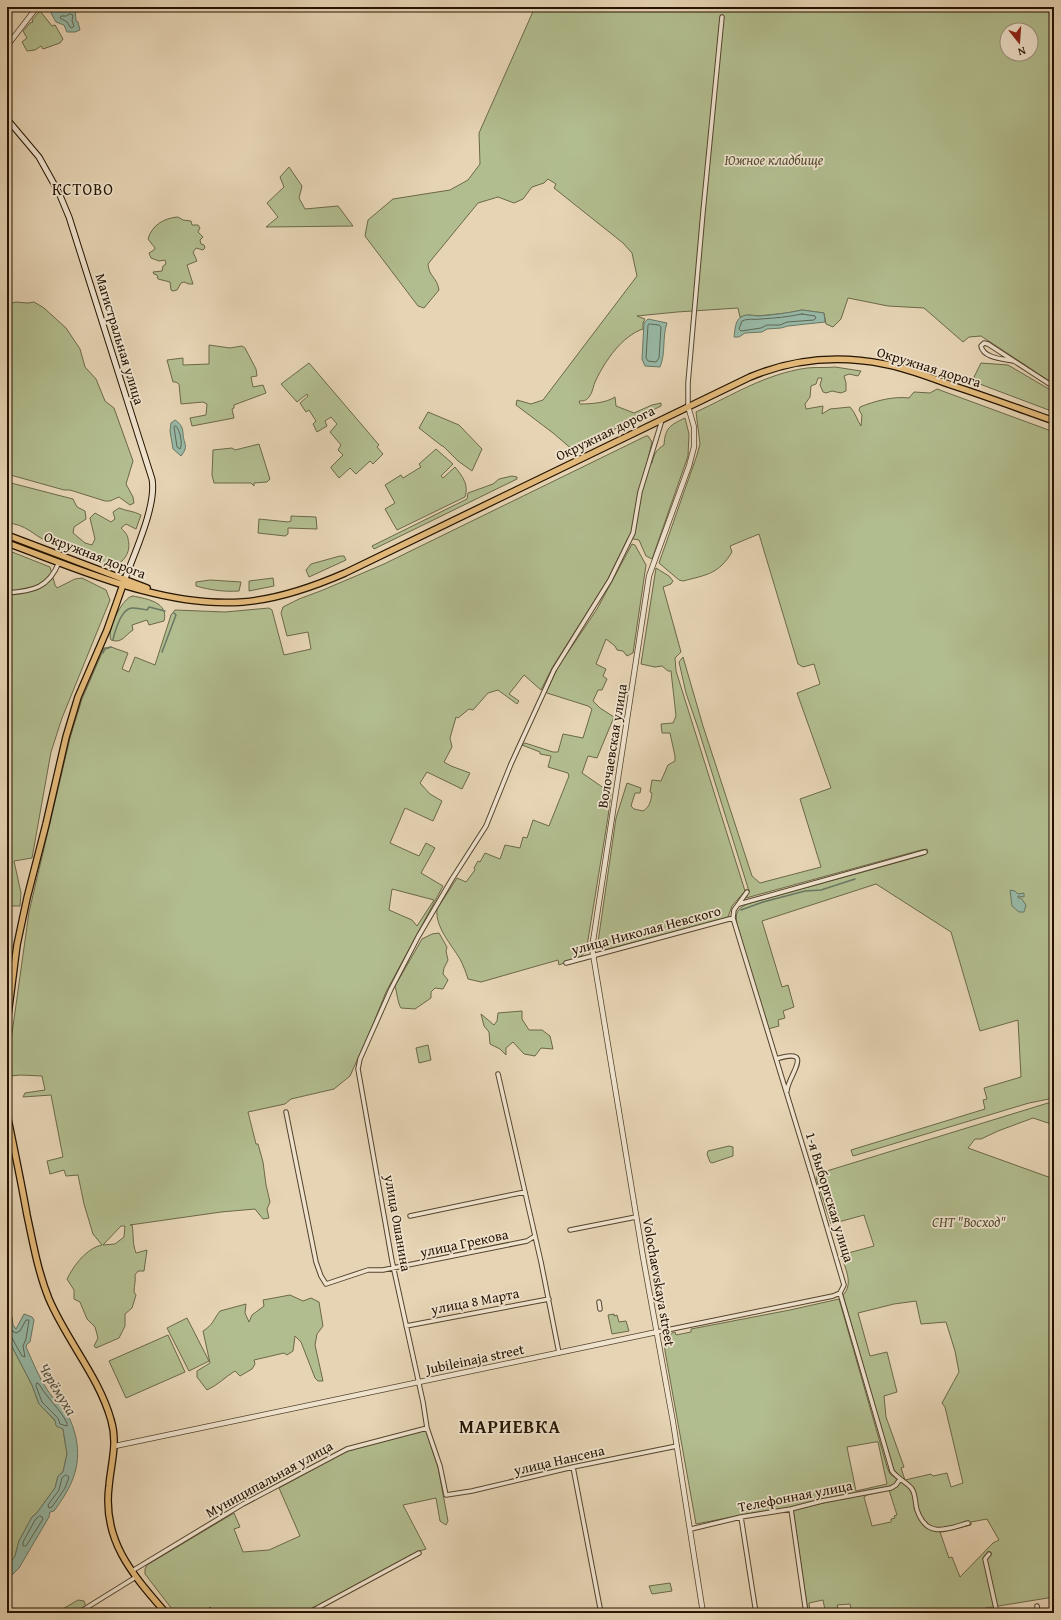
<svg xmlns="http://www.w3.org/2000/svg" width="1061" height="1620" font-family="'Gentium Book Plus',serif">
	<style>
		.green { fill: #b2bd8f; stroke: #6b6848; fill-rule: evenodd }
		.water { fill: #97b9a7; stroke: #697764 }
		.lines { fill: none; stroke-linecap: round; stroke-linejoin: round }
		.shore { stroke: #5e6654; stroke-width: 1 }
		.stream { stroke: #697764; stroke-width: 1.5 }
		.minor-casing { stroke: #54432d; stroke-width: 5.5 }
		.tertiary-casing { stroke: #54432d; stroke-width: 6 }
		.secondary-casing { stroke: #241300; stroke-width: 7 }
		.primary-casing { stroke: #241300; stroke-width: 8 }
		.minor { stroke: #efe3ce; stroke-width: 3.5 }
		.tertiary { stroke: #efe3ce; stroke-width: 4.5 }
		.secondary { stroke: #efe3ce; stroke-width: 5 }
		.primary { stroke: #e3ba7a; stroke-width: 5.5 }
		.labels { text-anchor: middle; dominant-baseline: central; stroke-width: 3.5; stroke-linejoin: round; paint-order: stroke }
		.park-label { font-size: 14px; font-style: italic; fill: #564e32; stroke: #efe3ce }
		.street-label { font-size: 14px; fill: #241300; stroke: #efe3ce }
		.water-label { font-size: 15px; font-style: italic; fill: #4c4d3a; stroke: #efe3ce }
		.quarter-label { font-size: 16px; letter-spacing: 1px; fill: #241300; stroke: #efe3ce }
		.district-label { font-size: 18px; font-weight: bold; letter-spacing: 1px; fill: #241300; stroke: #efe3ce }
	</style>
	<rect width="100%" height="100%" fill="#e6d4b4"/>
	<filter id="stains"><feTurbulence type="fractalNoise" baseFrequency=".005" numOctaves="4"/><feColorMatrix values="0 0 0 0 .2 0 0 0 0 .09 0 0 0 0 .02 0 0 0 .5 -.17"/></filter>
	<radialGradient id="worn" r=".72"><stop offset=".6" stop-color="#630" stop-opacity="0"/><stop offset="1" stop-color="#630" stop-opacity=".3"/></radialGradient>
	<!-- green -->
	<path class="green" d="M535,7H1054V384L981,336L969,337L963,342L924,308L888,306L848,298L841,319L833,327L826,324L824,313L802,310L787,313L758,316L748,315L740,317L738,308L677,312L637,316L645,319L643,323V329C622,336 605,361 596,380C593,385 593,393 589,397C586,401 583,401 579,401L580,404C591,404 606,403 615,397L616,406L634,413L652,405L661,403V406L573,450L553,433L516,405L517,400L531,404L543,400L637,276L632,253L623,243L554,188L556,184L548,179L544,183L532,187L523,199L514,203L498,197L478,203L428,264C429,277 437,277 439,290L424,308L418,306L365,236L368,220L393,199L450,190L468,180L480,164L479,133ZM1007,30H1031V54H1007Z
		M40,11L52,26L55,25L63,39L60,43L43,49L41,46L35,50L27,51L22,42L27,38L23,31L30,23L33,22L32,20Z
		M289,167L302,186L299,198L305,209L338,206L353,226L266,227L278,217L267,203L284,187L280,177Z
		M178,217L183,220L191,221L192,225H198L200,228L198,232L203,237L200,240L201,244L204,245L205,248L203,250L196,248L193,252L197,261L187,265L193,284H189L184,282L181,283L177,290L173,291L171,290L170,282L158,279L157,275L154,274L153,272L162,271L163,266L166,264L165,260L159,261L151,258L149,253L154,250L155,248L148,239C152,225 164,218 178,217Z
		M16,302L28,303L34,302L44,308L66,328L80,349L85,367L96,379L105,401L114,408L133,461L126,484L133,497L134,503L130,505L119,497L110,501H105L70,490H64L7,474V304Z
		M209,345L230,348L242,346L245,348L256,369L257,376L251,377L253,387L263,385L266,393L234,405V408L232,409L234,418L192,426L190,418L206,415L207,404L203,402L181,404L179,384L176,382H173L167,360L183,358V365L209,364Z
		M309,363L379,445L377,447L383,454L373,464L370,461L356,474L350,468L339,478L331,468V467L343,455L338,450L341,445L330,432L337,424L331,417L325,421L327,426L317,432L313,424L316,421L309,410L306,412L300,403L308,396L307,394L297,402L281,384Z
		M981,363L1008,365L1054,392V412L977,383L974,377Z
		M835,367L861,371L858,376L849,374L844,376L846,383V391L841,393L832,391L826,393L823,392L820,385L822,378H818L816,384L811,386L810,397L805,404L806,409L823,406L822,414L830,409L850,407C855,412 857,420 861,426L862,415L859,410L860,407C875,401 893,396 909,398L914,392L930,393L937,389L1054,432V974L1050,978V993L1054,995V1098L1029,1103L853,1156L851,1150L985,1109L983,1100L987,1099L984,1088L1021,1077L1018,1020L980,1031L951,932L876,884L762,921L782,987L788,985L794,1007L783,1011L785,1018L778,1020L779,1026L768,1029L737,924C735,913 737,909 747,904L924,855L928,852L927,849L921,850L746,898L749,891L698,728L686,693L679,662L683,657L703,726L752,876L760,883L821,867L800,799L831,788L797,693L820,684L814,664L803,667L798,664L759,534L730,546L732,552C719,574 706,575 683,581L679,580L659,563L697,455L700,444L696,412C733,395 765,374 807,368C816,367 826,368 835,367Z
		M428,412L459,425L482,449L472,471L458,461L443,446H442L419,428Z
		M685,418L689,434L688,456L652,559L646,556L639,540L628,538L608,579L552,668L541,690L524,675L509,694L519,701L517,704L498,690L488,693L473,710L469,709L458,718L456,717L450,738L452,747L444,762L451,766L470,773L462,789L427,772L420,783L430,794L442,801L433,821L405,808L390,843L419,856L426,843L435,848L421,873L443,886L386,992L372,1027L350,1076L334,1089L291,1099L285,1104L248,1112L256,1144H258L263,1162L266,1185L270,1202L267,1209L269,1218L263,1219L255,1209L221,1212L130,1225H132C134,1235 132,1243 136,1253L147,1250L144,1271H138L135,1275C136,1281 134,1286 134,1292L136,1295L132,1308L125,1314V1326L119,1338L96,1348L94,1346L98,1338L95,1327L87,1319L80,1302L74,1299V1290L67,1279C74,1265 87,1248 102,1245L93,1234L84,1204L78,1175L66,1176L64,1170L50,1174L47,1161L63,1157L51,1095L23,1097L25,1093L45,1090L42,1076L21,1075L9,1076L7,1074V1069L29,912L70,738L82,699L104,648L111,647L128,653L122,669L129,672L135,657L155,665L171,615L175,610L225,612L269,608L272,610L284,655L311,649L308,632L287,636L281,613L283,607L299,599L323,590L384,564L646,436H648L652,442L647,463H652C654,454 656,450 664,445C665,428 670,425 685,418ZM392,889L434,900L417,926L412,920L389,910ZM121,1226H125L124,1237L115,1244L103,1245Z
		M259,444L270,479L267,482L254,483V486L251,483H214L212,475L213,450L232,448L235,450Z
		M436,449L453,464L441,476L443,478L455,467C463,477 469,485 465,497L397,530L385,509L395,503L385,485L401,475L403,478L421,467L419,464Z
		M512,476L517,477V479L374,549L372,546L467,499L468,493L493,484L499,479Z
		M7,482L73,499L77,507L85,511L86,519L74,527L73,533L85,543L92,545L95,539L90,518L95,513L111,522L115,519L113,512L119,508C126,511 134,511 141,515L136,529L126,524L121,528C124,531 128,535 128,539C132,553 122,566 109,566C89,558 68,552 48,542C33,535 26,524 7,523Z
		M291,516L316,517L317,529L288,528V534L285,536L258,533L259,519L288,522L291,521Z
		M632,544L635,545L646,565L633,653L627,656L623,651L617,650L615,646L606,639L596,664L606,669L603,676L607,679L602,690H598L593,701L600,708L614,717L597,758L588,756L582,773L611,793L608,817L586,952L581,956L559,965L558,960L481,982L468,979C466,972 463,965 460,959C451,944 435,927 437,909L457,878L466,882L475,870L474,868L478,861L480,862L485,853L500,859L505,845L520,848L523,837L527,838L533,820L549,826L569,776L568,773L548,767L551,756L540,754V752L522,745L525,743L553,752H558L563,734L583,738L592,709L588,706L547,693L546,692L558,667L597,609Z
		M7,550L50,567L55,585L57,588L75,579L82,578L106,590L110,600L62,718L51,752L32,858L14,861L21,893L20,906H11L7,902Z
		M340,556H344L346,560L309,577L306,570L311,564Z
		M656,568L669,576L673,581L671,584L663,587L681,652L675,658L676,671L745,891L732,906L728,917L726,918L605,950L600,947L598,942L616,818L627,783L641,788L640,793H635L631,806L634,809L643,811C650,807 651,800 652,793L650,792L652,780L661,781L668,765L675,761V756L670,733H662L661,724L673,723L676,716L671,671H668L662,666L655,667L641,664Z
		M273,578L274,586L249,591V581Z
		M210,580L241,582L239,591C224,592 210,590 196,586V582Z
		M133,596C147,599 169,602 164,621L149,625L147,620L132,625L133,630C125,635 122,644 111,640C106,632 122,597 133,596Z
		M439,933L447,947L446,951L448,960L444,968L443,974L448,980L443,989L435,988L431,992V998L415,1009L401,1008C398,1004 397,993 395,986L422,939L432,934Z
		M522,1011V1019L529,1030H542L550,1036L553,1049L541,1048L535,1056L524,1054L513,1042L506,1048V1055L500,1049L490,1044L489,1032L484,1026L481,1014L494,1025L497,1021L498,1013Z
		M428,1045L431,1060L419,1063L416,1048Z
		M1048,1103H1054V1125L1033,1118L998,1131L981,1139H975L968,1148L1054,1179V1597L955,1613H852L850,1604L837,1605L838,1608L825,1610L823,1600L809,1603L810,1613H808L793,1510L897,1486L903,1479L894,1470L891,1464L843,1295C854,1284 845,1268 841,1255L874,1246L864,1215L831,1224L816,1178L817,1174ZM916,1301L921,1324L946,1322L955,1351L959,1372L942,1403L945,1407L963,1483L951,1487L947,1473L933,1476L931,1474L905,1480L901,1468L904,1467L886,1417L884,1396L897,1392L887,1352L870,1356L858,1313L894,1304ZM889,1490L897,1515L894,1516L895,1518L891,1519V1522L872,1526L864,1497L867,1495ZM987,1519L999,1540L993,1543L960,1577L952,1557L949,1558L940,1532L971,1525V1522Z
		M729,1146L733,1147V1156L712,1163L710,1162L707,1154L708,1151Z
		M290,1295L303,1301L311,1298L319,1302L323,1326L317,1334L315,1345L323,1381H318L315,1378L301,1342L295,1336L293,1351L287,1355L284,1353L254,1360L255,1364L252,1369L240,1376L235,1371C225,1377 218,1385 207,1390L197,1377V1371L210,1363L203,1331C213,1325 213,1320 220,1311L246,1304L245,1313L249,1322L252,1315L264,1306L263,1300Z
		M839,1299L887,1467L890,1474L898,1480L893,1485L888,1487L791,1508L752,1513L696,1524L665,1351C664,1341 665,1335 675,1332L676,1335L691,1332V1329L790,1310ZM875,1442H878L887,1484L856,1491L847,1447Z
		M614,1314V1316L617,1315L619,1322L626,1321L629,1331L612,1334L608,1315Z
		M187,1318L209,1361L189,1371L167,1328Z
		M168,1335L185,1372L126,1398L109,1361Z
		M7,1337L32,1385L39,1404L63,1429L67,1454L63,1472L58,1476L55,1488L36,1514L32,1517L19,1541L15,1556L7,1567Z
		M426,1430L438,1467L448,1521L446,1525L440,1521L436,1498L403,1505L426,1549L417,1552L306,1613H216L210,1607L207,1610L208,1612L207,1613H175L145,1574V1569L147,1565L234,1513L240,1527L234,1529L243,1552L269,1550L300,1536L279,1488L347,1451Z
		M670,1583L672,1591L652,1594L649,1586Z
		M78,1600L84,1601L86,1607L76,1613H56Z"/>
	<!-- water -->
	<path class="water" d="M52,7H75L76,21L78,22L80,30L75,32H67L64,25L56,22L51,13Z
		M802,310L824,313L825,322L788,326L781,328L767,329L762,332L745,333L739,337H734C735,331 735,320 741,317C747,313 753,316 759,316C773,315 788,313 802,310Z
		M648,319L667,323C662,337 666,353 660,367L645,366L642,359L644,323Z
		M175,420C181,424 183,428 183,434C184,445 189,446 181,456L173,449L170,431L171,423Z
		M1010,890L1015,891L1018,894L1024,893V897L1018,896V898H1021L1026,905L1024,912H1019L1012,906Z
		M24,1314L32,1317L34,1320L30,1342L27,1344L26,1347C33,1362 39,1378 48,1391C53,1399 61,1405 66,1412C71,1420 74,1429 76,1438C82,1467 71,1488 54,1511L50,1512L49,1517L19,1568L7,1580V1567L15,1556L19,1541L32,1517L36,1514L55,1488L58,1476L63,1472L67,1454L63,1429L56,1426L55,1420L39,1404L32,1385L7,1337V1317H12L13,1325L16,1329Z"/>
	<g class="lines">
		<!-- shore -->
		<path class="shore" d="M70,14L73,15L72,21L74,26L72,28L70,27L67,22L60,18L61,16H66Z
			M802,314L815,316L816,318L814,320L787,322L780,325H767L761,328L741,331L739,329L742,321C749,318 754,320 761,319C775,318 788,317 802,314Z
			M650,324L659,325L661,327L659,358L656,362L648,361L646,358L648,325Z
			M176,426C180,430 183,444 180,449L177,447L174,427Z
			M7,1321L12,1331L16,1333L20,1331L26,1320H29L26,1339L23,1346L25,1357L22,1356L12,1338L7,1336
			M37,1383L39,1384C47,1398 60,1409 67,1423V1426L60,1424L58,1418L42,1402L36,1386Z
			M66,1475L69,1477L65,1488L52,1507L49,1508L48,1505L59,1490L62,1478Z
			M40,1516L42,1517L43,1519L26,1546H23V1542L35,1520Z"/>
		<!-- stream -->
		<path class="stream" d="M113,640C114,633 117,626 120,619C127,605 133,607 147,610L149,607L165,611
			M162,652L176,615L174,613
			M103,653L105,649L111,647
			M741,910L763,902L805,891L821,890L855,879"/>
		<defs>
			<path id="minor" d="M1013,361C1003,359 983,358 981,346L984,343L988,344L1054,387
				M688,406V383L703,212L722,17
				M662,420L640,492L633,533L610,580L554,670L511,764L486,826L452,879L418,937L391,989L360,1059L358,1069L392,1261L423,1402L427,1428L440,1466L446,1495L472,1491L573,1467L677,1446
				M7,593C33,591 49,588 59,562
				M739,904L925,852
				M566,963L733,918
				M776,1059C817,1046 787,1077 787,1091
				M498,1074L541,1262L559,1353
				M286,1112L316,1262L321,1276L326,1284L368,1270H383L527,1241L535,1236
				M410,1216L525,1192
				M570,1230L636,1217
				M840,1293L892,1471C897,1478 909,1484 912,1489C916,1495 915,1504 917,1510C927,1539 947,1529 968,1523
				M599,1302L600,1309
				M406,1326L549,1299
				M657,1332L833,1296L840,1293L844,1285L811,1173L733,918L734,910L747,892
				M573,1467L601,1613
				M791,1509L806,1613
				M741,1517L756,1613
				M691,1529L741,1517L791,1509L822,1501L891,1488L896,1485L900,1479
				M989,1554L985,1559L997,1613
				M132,1571L243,1504L347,1449L427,1428
				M1037,1606L1038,1613
				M78,1613L136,1577
				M308,1613L419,1553"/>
			<path id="tertiary" d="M7,46L37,7
				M688,406L694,427V447L689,466L649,576L592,948L643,1257L673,1422L703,1613
				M115,1446L657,1332"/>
			<path id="secondary" d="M7,119L39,157L59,193L69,217L152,479C157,505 134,554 125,579"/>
			<path id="primary" d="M7,535L147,588
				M7,543C81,570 163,608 243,602C279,599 313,587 345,573L750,377C793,359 838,355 884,364C907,368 929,377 951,385C985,396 1020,409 1054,421
				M7,1023L17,945L27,898L46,824L66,737L78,697L107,630L125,579
				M7,1114C14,1148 21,1181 27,1215C33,1243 38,1272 49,1299C67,1341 99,1377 111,1420C118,1443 111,1463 109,1486C102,1541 133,1575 166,1613"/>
		</defs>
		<!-- minor casing -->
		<use href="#minor" class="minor-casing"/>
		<!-- tertiary casing -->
		<use href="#tertiary" class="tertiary-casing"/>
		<!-- secondary casing -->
		<use href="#secondary" class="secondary-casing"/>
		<!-- primary casing -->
		<use href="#primary" class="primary-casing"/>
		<!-- minor -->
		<use href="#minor" class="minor"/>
		<!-- tertiary -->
		<use href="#tertiary" class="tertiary"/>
		<!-- secondary -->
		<use href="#secondary" class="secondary"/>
		<!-- primary -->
		<use href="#primary" class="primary"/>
	</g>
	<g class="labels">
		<!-- park labels -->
		<g class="park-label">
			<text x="774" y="160">Южное кладбище</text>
			<text x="969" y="1222">СНТ "Восход"</text>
		</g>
		<!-- street labels -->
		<g class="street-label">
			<text transform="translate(120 339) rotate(73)">Магистральная улица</text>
			<text transform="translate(929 367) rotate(17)">Окружная дорога</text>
			<text transform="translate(605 433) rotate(-26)">Окружная дорога</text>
			<text transform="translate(95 555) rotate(21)">Окружная дорога</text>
			<text transform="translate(612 746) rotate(-81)">Волочаевская улица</text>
			<text transform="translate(646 930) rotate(-15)">улица Николая Невского</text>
			<text transform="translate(830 1197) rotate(73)">1-я Выборгская улица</text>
			<text transform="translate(398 1223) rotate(80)">улица Ошанина</text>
			<text transform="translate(464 1243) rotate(-12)">улица Грекова</text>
			<text transform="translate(659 1282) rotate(80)">Volochaevskaya street</text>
			<text transform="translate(475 1301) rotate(-11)">улица 8 Марта</text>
			<text transform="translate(475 1359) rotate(-12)">Jubileinaja street</text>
			<text transform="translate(559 1460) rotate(-13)">улица Нансена</text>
			<text transform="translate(269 1479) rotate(-29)">Муниципальная улица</text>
			<text transform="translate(795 1496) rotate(-11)">Телефонная улица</text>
		</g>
		<!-- water labels -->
		<g class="water-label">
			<text transform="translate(58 1389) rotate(59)">Черёмуха</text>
		</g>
		<!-- quarter labels -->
		<g class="quarter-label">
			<text x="83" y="189">КСТОВО</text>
		</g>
		<!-- district labels -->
		<g class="district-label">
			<text x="510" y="1426">МАРИЕВКА</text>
		</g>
	</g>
	<!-- margin -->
	<rect width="1061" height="1620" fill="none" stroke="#e6d4b4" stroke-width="24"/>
	<rect x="8" y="8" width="1045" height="1604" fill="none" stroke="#241300" stroke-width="2"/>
	<rect x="12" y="12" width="1037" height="1596" fill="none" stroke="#241300"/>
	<!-- north arrow -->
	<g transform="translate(1019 42) rotate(163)"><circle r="19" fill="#efe3ce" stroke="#9e907c"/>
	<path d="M0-3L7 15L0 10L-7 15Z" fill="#8f2418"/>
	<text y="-6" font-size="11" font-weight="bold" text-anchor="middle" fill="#241300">N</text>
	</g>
	<rect width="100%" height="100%" filter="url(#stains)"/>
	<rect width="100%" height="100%" fill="url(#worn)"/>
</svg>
